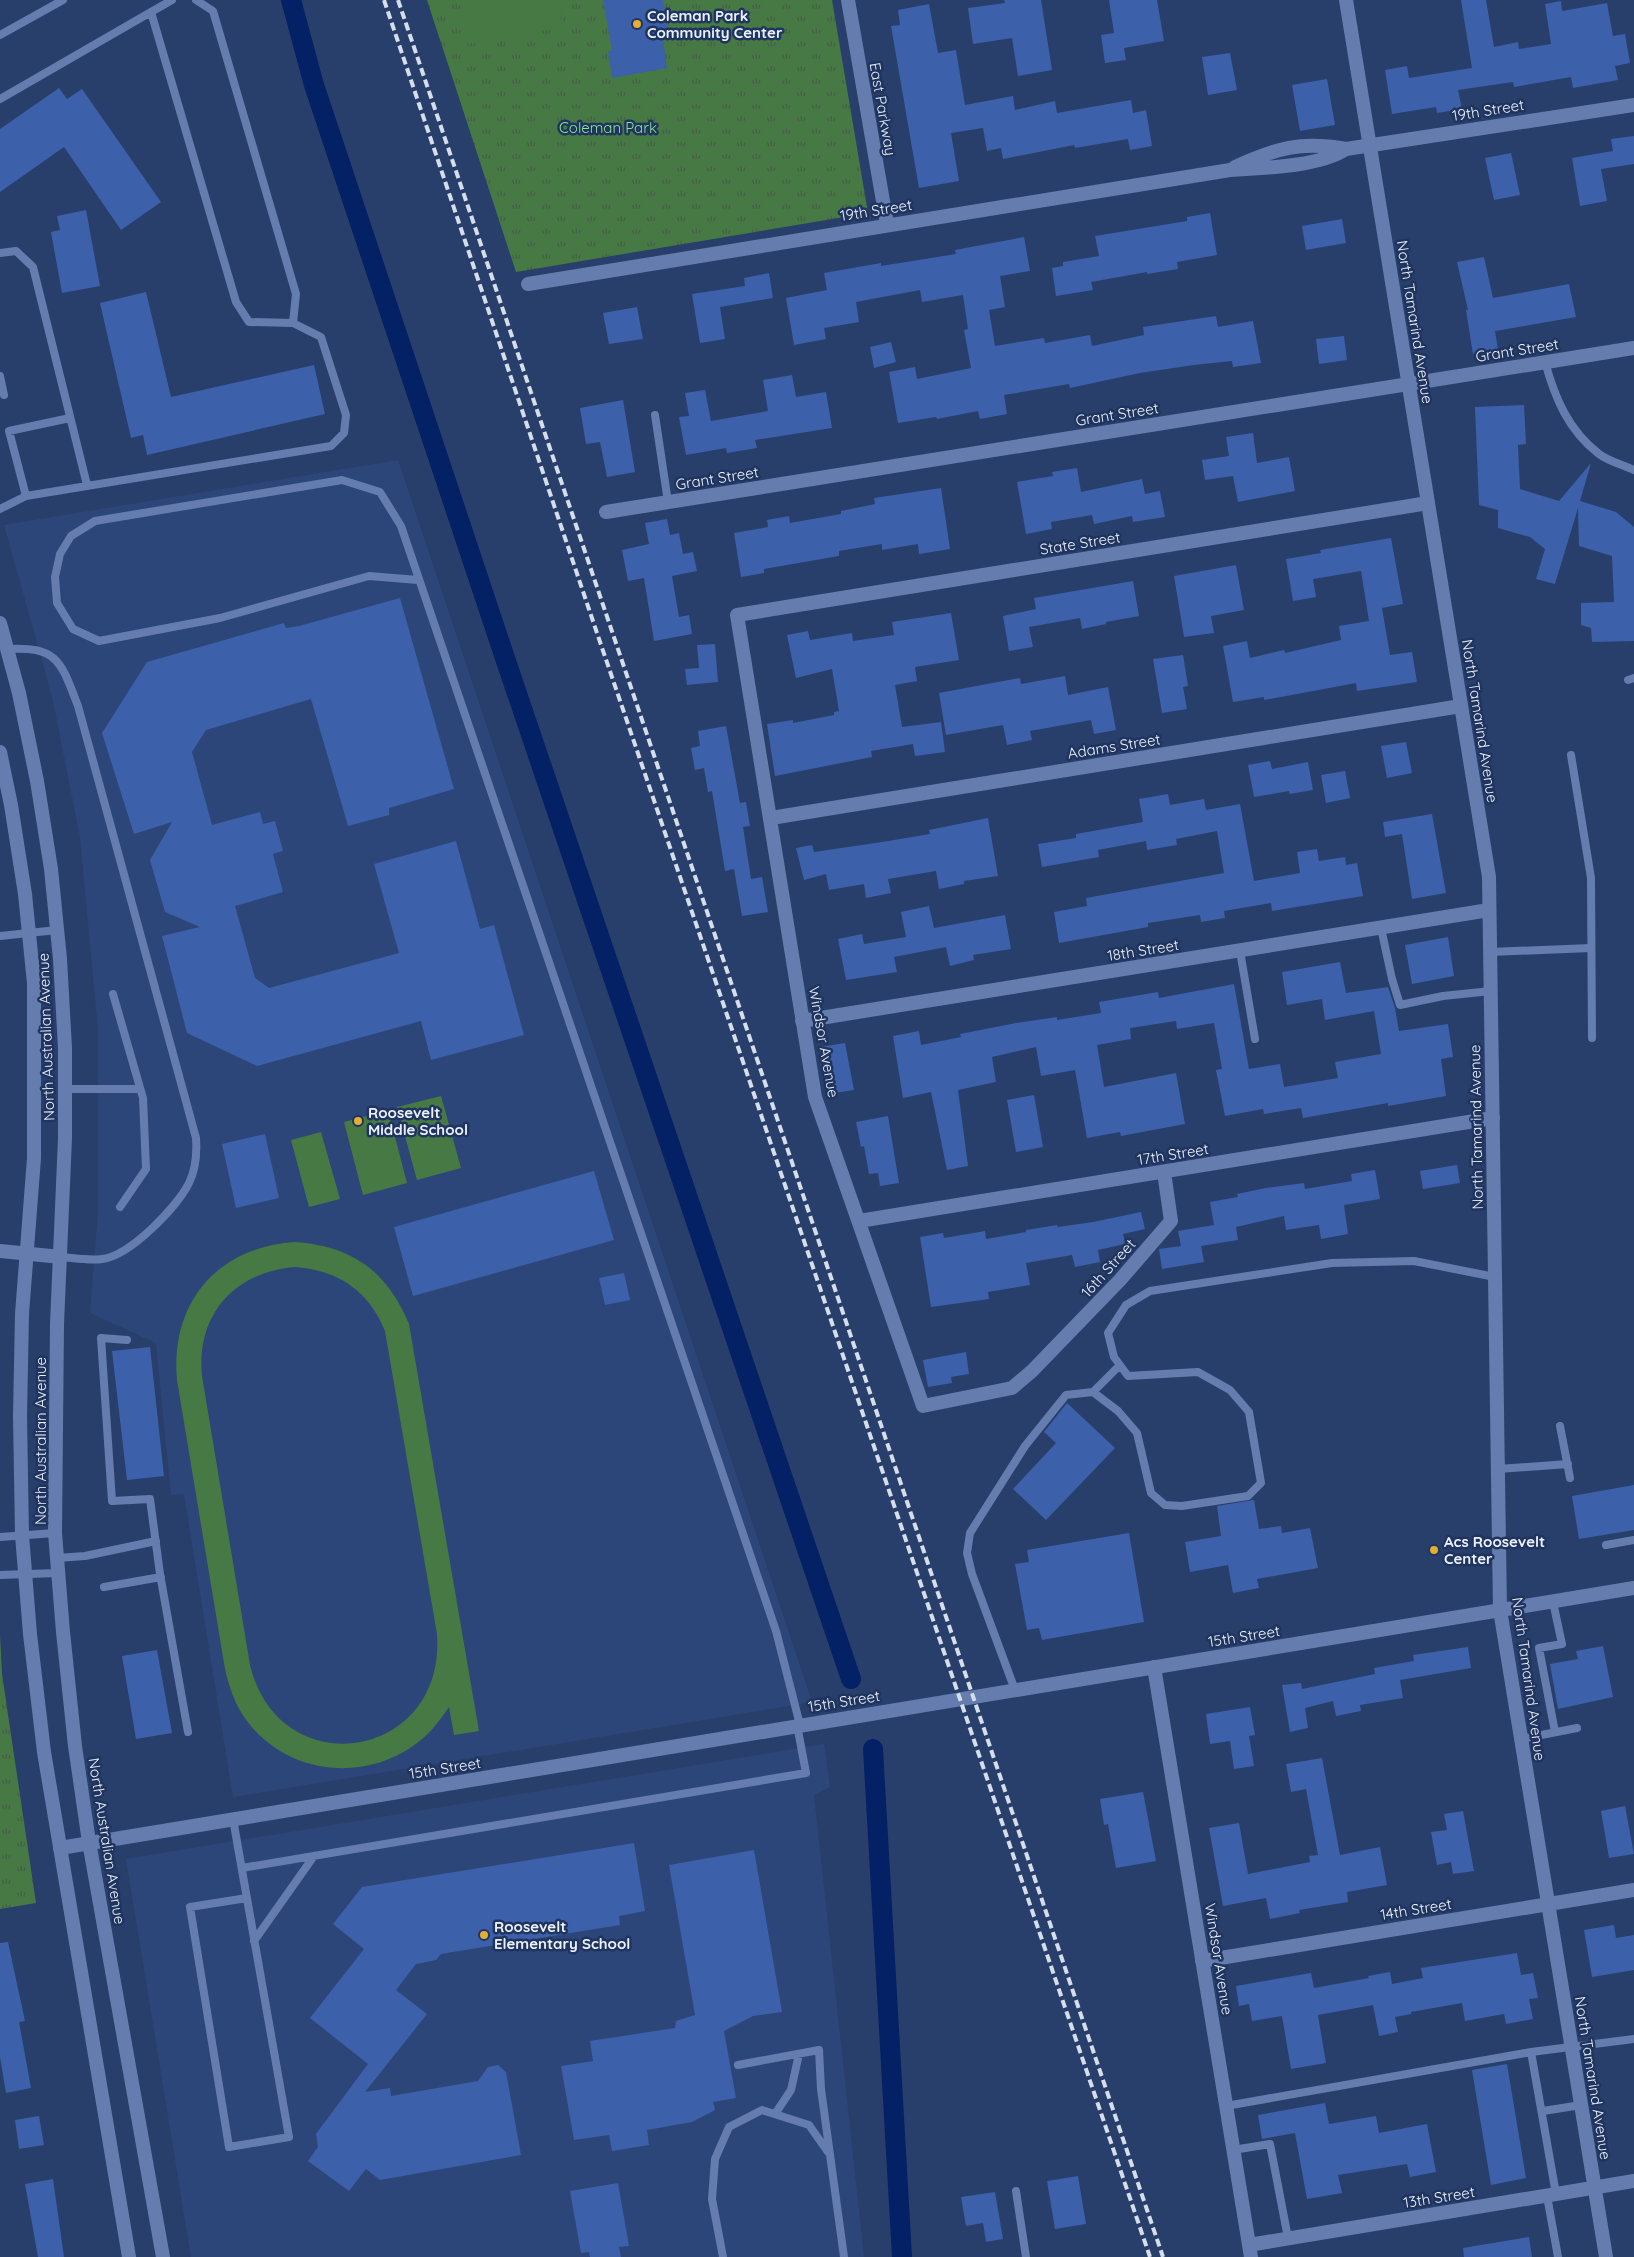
<svg xmlns="http://www.w3.org/2000/svg" width="1634" height="2257" font-family="Quicksand,sans-serif">
	<style>
		.built { fill: #2d4679 }
		.park { fill: url(#park-tufts) }
		.garden { fill: #477944; fill-rule: evenodd }
		.lines { fill: none; stroke-linecap: round; stroke-linejoin: round }
		.canal { stroke: #042166; stroke-width: 20 }
		.building { fill: #3c60aa }
		.service { stroke: #647dae; stroke-width: 8 }
		.minor { stroke: #647dae; stroke-width: 14 }
		.tertiary { stroke: #647dae; stroke-width: 14 }
		.secondary { stroke: #647dae; stroke-width: 14 }
		.rail { stroke: #d6deec; stroke-width: 4; stroke-dasharray: 8 4; stroke-linecap: butt }
		.poi-dot { fill: #e4ae35; stroke: #1f345f; stroke-width: 2 }
		.labels { text-anchor: middle; dominant-baseline: central; stroke-width: 5; stroke-linejoin: round; paint-order: stroke }
		.poi-label { font-size: 15px; font-weight: bold; fill: #ebf1fc; stroke: #1f345f; text-anchor: start }
		.street-label { font-size: 15px; fill: #ebf1fc; stroke: #1f345f }
		.park-label { font-size: 15px; fill: #8ce787; stroke: #1f345f }
	</style>
	<defs>
		<pattern id="park-tufts" width="24" height="20" patternUnits="userSpaceOnUse" patternTransform="scale(1.25)"><rect width="24" height="20" fill="#477944"/><path d="M3 7l-1-3M5 7V3M7 7l1-3M15 17l-1-3M17 17v-4M19 17l1-3" fill="none" stroke="#465e48"/></pattern>
	</defs>
	<rect width="100%" height="100%" fill="#293f6b"/>
	<!-- built -->
	<path class="built" d="M398,460L812,1702L233,1797L184,1494L171,1495L156,1343L90,1313L98,1212V1029L80,837L52,696L4,525Z
		M824,1744L830,1787L814,1795L864,2257H191L126,1859Z"/>
	<!-- park -->
	<path class="park" d="M427,0H832L868,213L516,272Z
		M0,1635L2,1674L36,1903L0,1909Z"/>
	<!-- garden -->
	<path class="garden" d="M459,0H559L563,27L466,44Z
		M441,1096L461,1168L417,1180L397,1107Z
		M388,1110L407,1183L363,1195L344,1122Z
		M321,1132L340,1199L309,1207L291,1140Z
		M295,1242C352,1246 387,1271 409,1324L479,1731L454,1735L449,1707C439,1722 428,1736 413,1746C360,1783 286,1773 247,1721C235,1705 229,1687 225,1669L177,1380C170,1303 217,1247 295,1242ZM295,1267C338,1270 369,1291 385,1331L437,1634C446,1761 279,1786 250,1665L202,1376C196,1315 234,1272 295,1267Z"/>
	<g class="lines">
		<!-- canal -->
		<path class="canal" d="M291,0L314,85L507,664L851,1679
			M873,1749L902,2257"/>
	</g>
	<!-- building -->
	<path class="building" d="M603,0H663L670,39L663,40L667,68L612,78L608,51H612Z
		M1004,0H1041L1052,70L1018,76L1012,38L973,44L968,8L1005,3Z
		M1109,0H1157L1164,41L1124,48L1126,60L1105,63L1101,35L1114,33Z
		M1461,0H1486L1494,47L1518,42L1519,49L1551,44L1545,4L1561,1L1562,11L1607,3L1613,36L1625,34L1630,63L1615,66L1618,80L1573,88L1571,77L1514,87L1513,82L1458,90L1462,109L1437,113L1436,107L1392,114L1385,70L1407,66L1409,78L1472,68Z
		M929,4L938,53L956,50L965,105L1013,96L1015,110L1055,101L1057,113L1131,100L1133,113L1146,110L1152,146L1130,150L1128,139L1075,148L1074,145L1003,159L1001,148L987,151L983,128L951,133L959,181L919,188L891,26L900,25L898,10Z
		M1230,53L1237,90L1208,95L1202,57Z
		M1327,79L1335,125L1300,131L1292,85Z
		M59,88L67,99L82,89L161,202L121,230L64,147L0,192V129Z
		M1634,136V164L1601,169L1607,201L1580,206L1572,158L1613,151L1611,139Z
		M1511,153L1520,195L1494,200L1485,158Z
		M86,210L100,286L62,293L51,232L60,230L57,216Z
		M1210,213L1217,255L1177,262L1178,269L1147,274V272L1091,282L1093,290L1056,296L1052,268L1063,266V262L1099,256L1095,236L1187,221V217Z
		M1342,219L1346,243L1306,250L1302,226Z
		M1024,237L1030,271L1000,276L1005,307L989,310L995,346L1044,338L1045,343L1090,335L1092,346L1144,335L1143,327L1216,316L1218,327L1253,321L1261,363L1233,367L1232,361L1194,365L1140,373L1070,388L1069,384L1004,395L1007,414L980,419L978,411L937,419L936,417L898,423L889,372L915,367L917,379L971,368L964,330L968,329L963,295L922,302L920,290L856,302L859,322L824,328L826,339L794,345L786,298L827,290L824,273L881,263V266L956,254L955,250Z
		M1484,257L1493,298L1569,284L1576,317L1495,331L1498,350L1473,354L1466,310H1468L1457,262Z
		M769,273L773,298L720,307L725,339L700,343L692,294L745,286L744,278Z
		M146,292L171,397L314,365L325,414L147,455L143,435L131,438L100,303Z
		M637,307L643,339L609,344L603,313Z
		M1344,336L1347,360L1319,364L1316,339Z
		M891,342L896,362L874,368L870,347Z
		M792,375L796,397L826,392L832,428L755,440L757,448L727,453L726,448L686,455L679,417L689,416L685,393L705,390L711,421L768,411L763,380Z
		M623,400L635,472L607,477L600,442L586,444L580,408Z
		M1524,405L1526,444L1518,445L1520,489L1559,501L1591,463L1580,501L1616,512L1634,527V641L1592,642L1591,628L1581,625V603L1614,602L1612,556L1579,546L1578,508L1555,584L1536,579L1545,549L1530,537L1498,528V510L1479,505L1475,407Z
		M1253,433L1257,463L1289,457L1295,491L1238,502L1233,476L1205,480L1202,460L1229,456L1226,437Z
		M1077,468L1081,492L1142,479L1145,494L1160,491L1165,517L1133,522L1132,516L1094,524L1092,515L1051,522L1052,529L1026,534L1017,482L1053,476L1052,472Z
		M941,488L950,549L919,554L918,544L882,550V544L839,551V556L764,569V573L741,577L734,533L768,527L767,520L789,516L790,523L841,514V511L875,504L874,498Z
		M667,519L670,535L679,533L683,554L693,552L697,571L672,576L679,617L689,615L692,634L654,641L644,578L628,581L622,550L649,544L645,523Z
		M1391,538L1403,604L1382,608L1390,655L1412,652L1417,682L1357,691L1356,683L1264,700V697L1233,702L1223,646L1247,641L1250,658L1284,650L1285,653L1341,640L1339,626L1369,621L1361,571L1313,579L1316,597L1293,601L1286,559L1321,553L1320,550Z
		M1236,565L1244,610L1211,616L1214,633L1184,637L1174,576Z
		M1133,581L1139,616L1106,622V624L1082,629L1080,618L1029,627L1033,647L1009,651L1003,616L1036,609L1034,598Z
		M400,598L454,789L389,808V815L348,826L311,699L206,730L192,752L212,825L260,812L263,824L275,821L283,851L273,854L283,892L235,906L255,978L269,988L399,953L374,864L456,841L480,929L494,925L524,1035L431,1060L421,1021L257,1066L187,1033L162,936L200,927L165,912L150,860L172,822L134,834L102,733L147,662L284,623L286,628L299,626Z
		M951,613L959,660L915,667L917,681L895,685L902,727L941,722L945,752L915,756L913,744L871,751L872,757L775,776L767,724L793,720V723L834,715V712L839,711L832,669L796,678L787,635L808,631L810,640L852,633L853,641L894,635L892,622Z
		M715,644L718,682L687,685L685,669L699,668L697,645Z
		M1183,655L1188,686L1183,687L1187,709L1162,713L1153,659Z
		M1065,676L1068,695L1108,687L1116,730L1094,734L1091,720L1030,731L1032,740L1007,745L1003,725L946,735L939,693L1020,678L1021,684Z
		M726,726L740,803L746,802L750,826L743,827L751,879L762,877L768,912L742,916L734,869L725,871L712,791L708,792L704,768L695,770L691,748L700,746L698,731Z
		M1406,742L1412,773L1387,778L1381,746Z
		M1270,761L1272,769L1308,762L1313,790L1290,794L1289,791L1254,797L1248,765Z
		M1345,771L1350,798L1326,803L1321,775Z
		M1168,794L1170,805L1204,799L1206,810L1240,804L1254,881L1300,873L1297,852L1317,849L1319,861L1345,857L1346,865L1357,863L1363,896L1272,911L1271,903L1224,911L1225,918L1201,922L1200,915L1148,923V927L1059,943L1054,912L1087,906L1086,898L1224,873L1217,831L1176,839L1177,845L1147,850L1146,841L1098,850L1099,857L1042,867L1038,844L1076,838V834L1143,822L1139,799Z
		M1432,814L1446,893L1412,899L1402,834L1385,837L1383,822Z
		M988,818L998,876L964,881V884L939,889L936,871L888,879L891,893L866,898L864,884L829,890L826,874L804,880L796,848L812,845L814,852L882,842L930,834L929,830Z
		M929,906L934,928L1005,915L1011,949L973,955L974,960L950,966L946,947L894,957L897,972L846,980L838,939L862,934L864,944L906,937L901,912Z
		M1448,937L1454,976L1412,984L1405,945Z
		M1340,962L1346,993L1388,987L1395,1008L1399,1031L1448,1024L1453,1057L1441,1059L1446,1096L1388,1106V1103L1303,1118L1301,1108L1264,1114L1263,1109L1225,1116L1216,1070L1222,1069L1214,1023L1177,1029L1176,1021L1130,1028L1131,1039L1097,1045L1104,1087L1176,1073L1185,1124L1121,1136L1120,1132L1087,1138L1075,1070L1041,1076L1036,1047L992,1057L996,1082L958,1090L968,1166L947,1170L931,1092L903,1098L893,1036L919,1031L921,1045L961,1037L960,1034L1016,1023L1057,1017V1020L1101,1013L1099,1002L1158,992L1159,998L1234,984L1249,1069L1280,1064L1284,1087L1338,1078L1335,1062L1381,1054L1374,1011L1325,1020L1322,999L1287,1005L1282,972Z
		M845,1043L854,1090L828,1094L820,1047Z
		M1034,1095L1043,1147L1016,1152L1007,1100Z
		M888,1116L899,1183L880,1186L878,1173L869,1174L864,1146L861,1147L856,1122Z
		M265,1134L279,1198L236,1208L222,1144Z
		M1457,1165L1460,1183L1423,1189L1420,1171Z
		M1375,1170L1380,1199L1344,1205L1348,1234L1321,1239L1319,1225L1286,1230L1284,1216L1236,1227L1238,1240L1201,1246L1204,1262L1162,1269L1159,1249L1181,1246L1178,1231L1214,1225L1210,1202L1238,1197L1237,1194L1266,1188L1304,1183L1305,1189L1352,1181L1351,1174Z
		M594,1171L614,1240L413,1296L394,1227Z
		M1141,1212L1145,1229L1123,1234L1125,1244L1098,1250L1100,1262L1075,1267L1072,1255L1026,1263L1030,1285L988,1292L989,1299L931,1307L920,1237L943,1233L944,1238L985,1231L986,1239L1026,1232V1230L1057,1225L1058,1227L1093,1222Z
		M624,1273L630,1300L605,1305L599,1278Z
		M150,1347L164,1476L127,1480L112,1351Z
		M966,1352L969,1374L951,1377L952,1383L928,1387L923,1360Z
		M1067,1403L1115,1448L1046,1520L1013,1489L1056,1443L1044,1432Z
		M1634,1485V1530L1579,1539L1572,1496Z
		M1254,1500L1259,1529L1281,1526L1282,1533L1310,1528L1318,1568L1257,1579L1259,1588L1233,1593L1228,1565L1190,1572L1185,1542L1221,1536L1217,1506Z
		M1129,1533L1144,1622L1042,1640L1039,1628L1027,1630L1015,1564L1029,1562L1027,1550Z
		M1603,1646L1613,1697L1558,1709L1550,1664L1578,1659L1576,1651Z
		M1468,1647L1471,1668L1400,1680L1403,1698L1360,1705L1361,1711L1336,1716L1333,1701L1305,1708L1308,1728L1290,1732L1282,1685L1301,1683L1302,1689L1375,1674L1374,1668L1414,1661L1413,1655Z
		M157,1650L172,1733L136,1739L122,1656Z
		M1250,1707L1255,1735L1249,1736L1254,1766L1234,1769L1230,1741L1210,1744L1206,1714Z
		M1322,1758L1340,1855L1380,1847L1387,1885L1347,1892L1348,1902L1299,1910L1300,1913L1270,1919L1266,1898L1223,1906L1209,1828L1239,1823L1248,1874L1310,1862L1309,1856L1318,1855L1306,1789L1291,1792L1286,1764Z
		M1143,1792L1156,1861L1116,1868L1108,1824L1104,1825L1100,1799Z
		M1625,1806L1634,1854L1609,1858L1601,1811Z
		M1463,1811L1474,1871L1453,1874L1451,1862L1437,1865L1431,1832L1447,1830L1444,1814Z
		M634,1843L645,1911L619,1916L620,1925L441,1954L436,1960L416,1964L396,1990L427,2014L365,2092L390,2088L391,2096L478,2081L488,2067L498,2065L506,2072L521,2155L380,2180L366,2169L349,2191L308,2161L318,2147L316,2134L368,2064L310,2018L364,1949L333,1924L362,1887Z
		M754,1850L782,2012L753,2016L724,2031L736,2098L713,2102L715,2110L692,2122L647,2130L649,2145L612,2151L609,2135L574,2140L561,2066L593,2061L590,2041L675,2028L676,2021L695,2015L669,1865Z
		M1614,1925L1616,1938L1634,1935V1970L1592,1977L1584,1930Z
		M8,1942L25,2021L19,2022L31,2088L6,2093L0,2057V1943Z
		M1517,1953L1521,1975L1533,1973L1538,1998L1529,1999L1533,2019L1506,2024L1504,2014L1465,2021L1462,2003L1411,2012V2014L1395,2017L1398,2032L1379,2036L1373,2005L1318,2015L1326,2063L1291,2069L1282,2016L1252,2021L1249,2004L1239,2006L1236,1986L1311,1973L1314,1988L1369,1978L1368,1976L1390,1972L1392,1984L1423,1978L1421,1968Z
		M1507,2064L1526,2178L1491,2185L1472,2070Z
		M1325,2103L1329,2124L1376,2116L1379,2133L1427,2124L1436,2172L1410,2177L1407,2164L1338,2175L1342,2193L1307,2199L1295,2133L1262,2139L1258,2115Z
		M39,2116L44,2145L19,2149L15,2120Z
		M1078,2176L1086,2224L1055,2229L1047,2181Z
		M53,2179L64,2257H38L25,2184Z
		M618,2183L629,2246L619,2247L621,2257H590L589,2252L581,2253L570,2191Z
		M995,2192L1003,2239L986,2242L983,2223L966,2226L961,2197Z
		M1529,2237L1532,2257H1464L1463,2248Z"/>
	<g class="lines">
		<!-- service -->
		<path class="service" d="M196,0L213,11L296,294L293,323
			M151,12L172,0
			M0,35L63,0
			M0,99L151,12L236,302L249,322L293,323L321,337L346,415L344,433L331,446L26,496L0,509
			M0,253L16,251L33,267L87,485
			M1545,362C1555,398 1568,430 1599,454C1608,461 1623,465 1634,470
			M0,376L4,395
			M655,415L668,502
			M26,496L9,431L70,418
			M418,580L369,576L220,618L99,641L73,629L57,603L55,577L60,554L71,536L95,521L342,480L380,492L401,526L776,1631L800,1725
			M7,649C58,646 61,662 78,706L196,1138C197,1153 196,1169 189,1183C177,1207 130,1256 102,1259C90,1261 74,1258 61,1257
			M1628,680L1634,678
			M1571,755L1591,878L1592,1038
			M1381,928L1392,979L1400,1005L1443,996L1491,991
			M0,936L57,930
			M1240,951L1255,1039
			M1490,952L1591,948
			M113,994L143,1098L146,1169L120,1207
			M65,1089H140
			M127,1340L101,1338L112,1501L150,1499L160,1574L188,1732
			M1093,1392L1120,1365
			M1560,1426L1570,1478
			M1498,1469L1568,1464
			M0,1537L55,1533
			M1606,1545L1634,1540
			M57,1558L85,1556L156,1541
			M0,1575L58,1573
			M104,1587L161,1577
			M1553,1602L1562,1644L1539,1648L1555,1732
			M1015,1690L972,1574L967,1553L970,1533L1025,1446L1066,1395L1093,1392L1118,1411L1137,1433L1151,1493L1165,1505L1182,1506L1248,1496L1261,1483L1249,1412L1230,1390L1198,1372L1128,1376L1114,1357L1108,1333L1126,1305L1150,1291L1332,1263L1414,1261L1495,1277
			M1521,1739L1577,1728
			M233,1819L289,2137L229,2147L190,1907L247,1898
			M242,1868L806,1773L797,1725
			M254,1941L314,1856
			M738,2065L819,2050L821,2089L844,2257
			M1226,2106L1531,2052
			M1543,2111L1581,2105
			M775,2114L791,2090L799,2054
			M1233,2150L1270,2144L1288,2238
			M1016,2191L1026,2257
			M1556,2194L1531,2052L1634,2039
			M1547,2196L1558,2257
			M723,2257L712,2199L715,2159L729,2127L762,2110L809,2125L828,2152"/>
		<!-- minor -->
		<path class="minor" d="M848,0L887,224
			M1235,167C1276,148 1301,141 1346,149L1634,105
			M528,284L1230,170C1262,168 1319,167 1346,149
			M606,512L1634,348
			M771,818L1461,706
			M802,1021L1489,910
			M1164,1172L1171,1221L1120,1280L1032,1371L1012,1388L923,1406L815,1097L737,615L1428,503
			M859,1221L1493,1118
			M0,1251L61,1257
			M1154,1667L1251,2257
			M60,1848L1634,1588
			M1202,1961L1634,1890
			M1249,2245L1634,2181"/>
		<!-- tertiary -->
		<path class="tertiary" d="M1346,0L1489,877L1500,1610L1606,2257"/>
		<!-- secondary -->
		<path class="secondary" d="M0,623L19,693L37,781L51,869L60,959L65,1048V1138L57,1324L55,1533L63,1632L75,1746L89,1842L163,2257
			M0,752L11,805L25,894L34,983V1158L22,1314L20,1416L22,1535L30,1634L44,1752L129,2257"/>
		<!-- rail -->
		<path class="rail" d="M384,0L598,636L1150,2257
			M398,0L1163,2257"/>
	</g>
	<!-- markers -->
	<g class="poi-dot">
		<circle cx="637" cy="24" r="5"/>
		<circle cx="358" cy="1121" r="5"/>
		<circle cx="1434" cy="1550" r="5"/>
		<circle cx="484" cy="1935" r="5"/>
	</g>
	<g class="labels">
		<!-- poi labels -->
		<g class="poi-label">
			<text x="647" y="15">Coleman Park<tspan x="647" dy="17">Community Center</tspan></text>
			<text x="368" y="1112">Roosevelt<tspan x="368" dy="17">Middle School</tspan></text>
			<text x="1444" y="1541">Acs Roosevelt<tspan x="1444" dy="17">Center</tspan></text>
			<text x="494" y="1926">Roosevelt<tspan x="494" dy="17">Elementary School</tspan></text>
		</g>
		<!-- street labels -->
		<g class="street-label">
			<text transform="translate(883 109) rotate(80)">East Parkway</text>
			<text transform="translate(1488 110) rotate(-9)">19th Street</text>
			<text transform="translate(876 210) rotate(-9)">19th Street</text>
			<text transform="translate(1415 322) rotate(81)">North Tamarind Avenue</text>
			<text transform="translate(1517 350) rotate(-9)">Grant Street</text>
			<text transform="translate(1117 414) rotate(-9)">Grant Street</text>
			<text transform="translate(717 478) rotate(-9)">Grant Street</text>
			<text transform="translate(1080 543) rotate(-9)">State Street</text>
			<text transform="translate(1480 721) rotate(81)">North Tamarind Avenue</text>
			<text transform="translate(1114 746) rotate(-9)">Adams Street</text>
			<text transform="translate(1143 950) rotate(-9)">18th Street</text>
			<text transform="translate(46 1037) rotate(-92)">North Australian Avenue</text>
			<text transform="translate(824 1042) rotate(80)">Windsor Avenue</text>
			<text transform="translate(1476 1127) rotate(-91)">North Tamarind Avenue</text>
			<text transform="translate(1173 1154) rotate(-9)">17th Street</text>
			<text transform="translate(1108 1268) rotate(-48)">16th Street</text>
			<text transform="translate(40 1441) rotate(-90)">North Australian Avenue</text>
			<text transform="translate(1244 1636) rotate(-9)">15th Street</text>
			<text transform="translate(1529 1679) rotate(82)">North Tamarind Avenue</text>
			<text transform="translate(844 1701) rotate(-9)">15th Street</text>
			<text transform="translate(445 1768) rotate(-9)">15th Street</text>
			<text transform="translate(107 1841) rotate(81)">North Australian Avenue</text>
			<text transform="translate(1416 1909) rotate(-9)">14th Street</text>
			<text transform="translate(1219 1959) rotate(81)">Windsor Avenue</text>
			<text transform="translate(1593 2078) rotate(81)">North Tamarind Avenue</text>
			<text transform="translate(1439 2197) rotate(-9)">13th Street</text>
		</g>
		<!-- park labels -->
		<g class="park-label">
			<text x="608" y="127">Coleman Park</text>
		</g>
	</g>
</svg>
